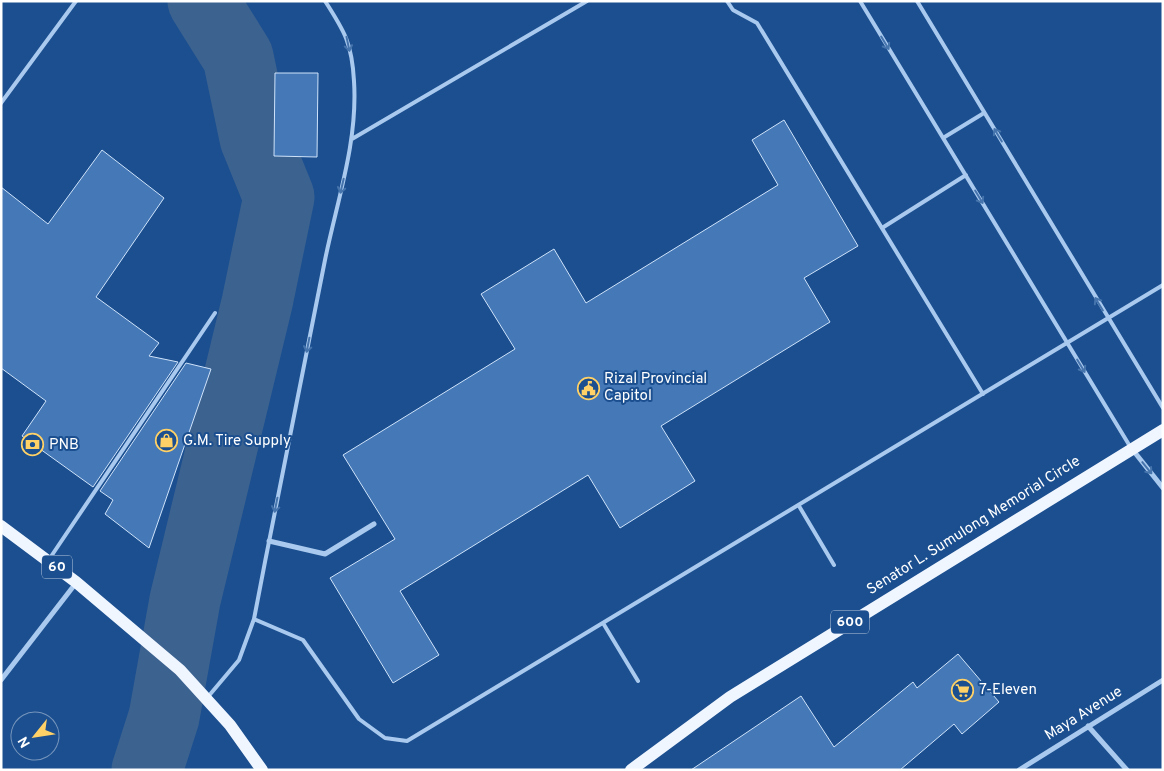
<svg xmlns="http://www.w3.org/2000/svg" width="1164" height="771" font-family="Overpass,sans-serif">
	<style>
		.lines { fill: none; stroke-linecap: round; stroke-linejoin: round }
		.river { stroke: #3c6290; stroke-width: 71 }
		.building { fill: #4478b7; stroke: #cfe3fa }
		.lane { stroke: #a9c9ee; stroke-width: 4 }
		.street { stroke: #a9c9ee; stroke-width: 5 }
		.primary { stroke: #f0f6ff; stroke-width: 12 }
		.oneway { stroke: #4674ac }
		.labels { text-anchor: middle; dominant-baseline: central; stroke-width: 4; stroke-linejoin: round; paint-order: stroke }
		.shield { fill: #1b4f8f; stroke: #bbcadd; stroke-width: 1 }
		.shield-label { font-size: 14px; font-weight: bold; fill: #fff }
		.poi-label { font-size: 15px; fill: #fff; stroke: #1b4f8f; text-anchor: start }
		.street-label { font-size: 15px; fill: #fff; stroke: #1b4f8f }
	</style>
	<rect width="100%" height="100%" fill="#1b4f8f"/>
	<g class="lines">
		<!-- river -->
		<path class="river" d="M147,770L164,717L185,600L257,303L279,197L255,138L238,57L203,1"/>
	</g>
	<!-- building -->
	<path class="building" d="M275,73H318L317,157L274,156Z
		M784,120L858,246L804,278L830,322L661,426L695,481L620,528L588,475L400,591L439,655L393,683L330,578L395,539L343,455L515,349L481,294L554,249L586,303L778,185L752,140Z
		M102,150L164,198L96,297L159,343L149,356L178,362L93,487L22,436L46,401L1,368V187L48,224Z
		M186,363L211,369L149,548L105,514L113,500L100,491Z
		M958,654L999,702L962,734L954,724L900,770H691L801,696L834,747L913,682L917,688Z"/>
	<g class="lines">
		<!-- lane -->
		<path class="lane" d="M727,1L733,10L757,23L983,394
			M860,1L1131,448
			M917,1L1163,408
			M1,103L76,1
			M943,138L984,113
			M352,139L587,1
			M882,228L966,175
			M799,506L834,565
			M50,558L215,313
			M254,619L303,640L359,719L385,738L407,741L1163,285
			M603,623L638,681
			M207,698L239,660L254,619C277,499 301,379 325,260C337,201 358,142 354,81C352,44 345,32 325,1"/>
		<!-- street -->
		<path class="street" d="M1132,449L1163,488
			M269,541L325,554L374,524
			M1,680L76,583
			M1088,726L1127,770
			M1019,770L1163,680"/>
		<!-- primary -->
		<path class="primary" d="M1,526L76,582L180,670L230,725L262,770
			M631,770L730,697L1163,430"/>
	</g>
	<!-- one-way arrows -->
	<defs><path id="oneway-shaft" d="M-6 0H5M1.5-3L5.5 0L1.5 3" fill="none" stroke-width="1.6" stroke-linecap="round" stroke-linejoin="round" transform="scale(1.25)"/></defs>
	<g class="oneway">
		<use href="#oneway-shaft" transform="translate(885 43) rotate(59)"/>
		<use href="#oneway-shaft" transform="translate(348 44) rotate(78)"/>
		<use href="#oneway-shaft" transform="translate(998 135) rotate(-121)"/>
		<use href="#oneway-shaft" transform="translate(342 186) rotate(103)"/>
		<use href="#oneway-shaft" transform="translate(979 197) rotate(59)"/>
		<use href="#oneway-shaft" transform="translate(1099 304) rotate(-121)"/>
		<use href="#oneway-shaft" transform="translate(308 345) rotate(101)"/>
		<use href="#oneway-shaft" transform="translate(1081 366) rotate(59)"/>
		<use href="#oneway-shaft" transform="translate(1147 468) rotate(51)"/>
		<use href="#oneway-shaft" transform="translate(276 505) rotate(101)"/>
	</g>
	<!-- icons -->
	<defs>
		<symbol id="civic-ring" viewBox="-11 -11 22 22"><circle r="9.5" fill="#1b4f8f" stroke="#ffd166" stroke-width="1.5"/><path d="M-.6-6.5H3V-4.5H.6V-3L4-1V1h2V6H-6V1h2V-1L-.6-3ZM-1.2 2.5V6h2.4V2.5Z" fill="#ffd166"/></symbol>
		<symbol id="shop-ring" viewBox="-11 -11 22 22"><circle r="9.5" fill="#1b4f8f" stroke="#ffd166" stroke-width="1.5"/><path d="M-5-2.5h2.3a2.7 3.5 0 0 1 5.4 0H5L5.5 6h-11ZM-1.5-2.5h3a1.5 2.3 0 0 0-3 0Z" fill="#ffd166"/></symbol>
		<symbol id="bank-ring" viewBox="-11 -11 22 22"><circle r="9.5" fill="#1b4f8f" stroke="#ffd166" stroke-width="1.5"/><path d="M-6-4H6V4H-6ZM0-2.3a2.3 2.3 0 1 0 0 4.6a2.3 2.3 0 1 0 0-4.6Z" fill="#ffd166"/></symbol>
		<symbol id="supermarket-ring" viewBox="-11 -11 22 22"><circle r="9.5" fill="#1b4f8f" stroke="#ffd166" stroke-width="1.5"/><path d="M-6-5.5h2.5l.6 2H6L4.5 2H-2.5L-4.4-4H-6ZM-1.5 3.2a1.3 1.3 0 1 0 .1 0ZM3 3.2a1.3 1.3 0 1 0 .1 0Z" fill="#ffd166"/></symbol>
	</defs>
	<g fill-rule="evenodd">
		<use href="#civic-ring" x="576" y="376" width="25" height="25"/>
		<use href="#shop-ring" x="154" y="428" width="25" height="25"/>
		<use href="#bank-ring" x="20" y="432" width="25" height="25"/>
		<use href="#supermarket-ring" x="950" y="678" width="25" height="25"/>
	</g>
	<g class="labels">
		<!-- shield labels -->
		<g class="shield">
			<rect x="42" y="555.5" width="30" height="23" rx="4"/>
			<rect x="831" y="610.5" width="38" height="23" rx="4"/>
		</g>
		<g class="shield-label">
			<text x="57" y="567">60</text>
			<text x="850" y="622">600</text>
		</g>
		<!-- poi labels -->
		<g class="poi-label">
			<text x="604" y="379">Rizal Provincial<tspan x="604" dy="17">Capitol</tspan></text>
			<text x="183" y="441">G.M. Tire Supply</text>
			<text x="49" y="445">PNB</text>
			<text x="979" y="690">7-Eleven</text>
		</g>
		<!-- street labels -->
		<g class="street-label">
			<text transform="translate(974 526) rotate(-32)">Senator L. Sumulong Memorial Circle</text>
			<text transform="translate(1084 714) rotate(-32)">Maya Avenue</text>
		</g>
	</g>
	<!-- border -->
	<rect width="1164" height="771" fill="none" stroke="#ffffff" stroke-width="5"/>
	<!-- north arrow -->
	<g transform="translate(35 736) rotate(240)"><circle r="24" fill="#1b4f8f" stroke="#7695bc"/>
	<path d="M0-4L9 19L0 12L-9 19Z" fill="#ffd166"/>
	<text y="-8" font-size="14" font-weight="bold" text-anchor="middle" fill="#ffffff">N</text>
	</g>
</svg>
